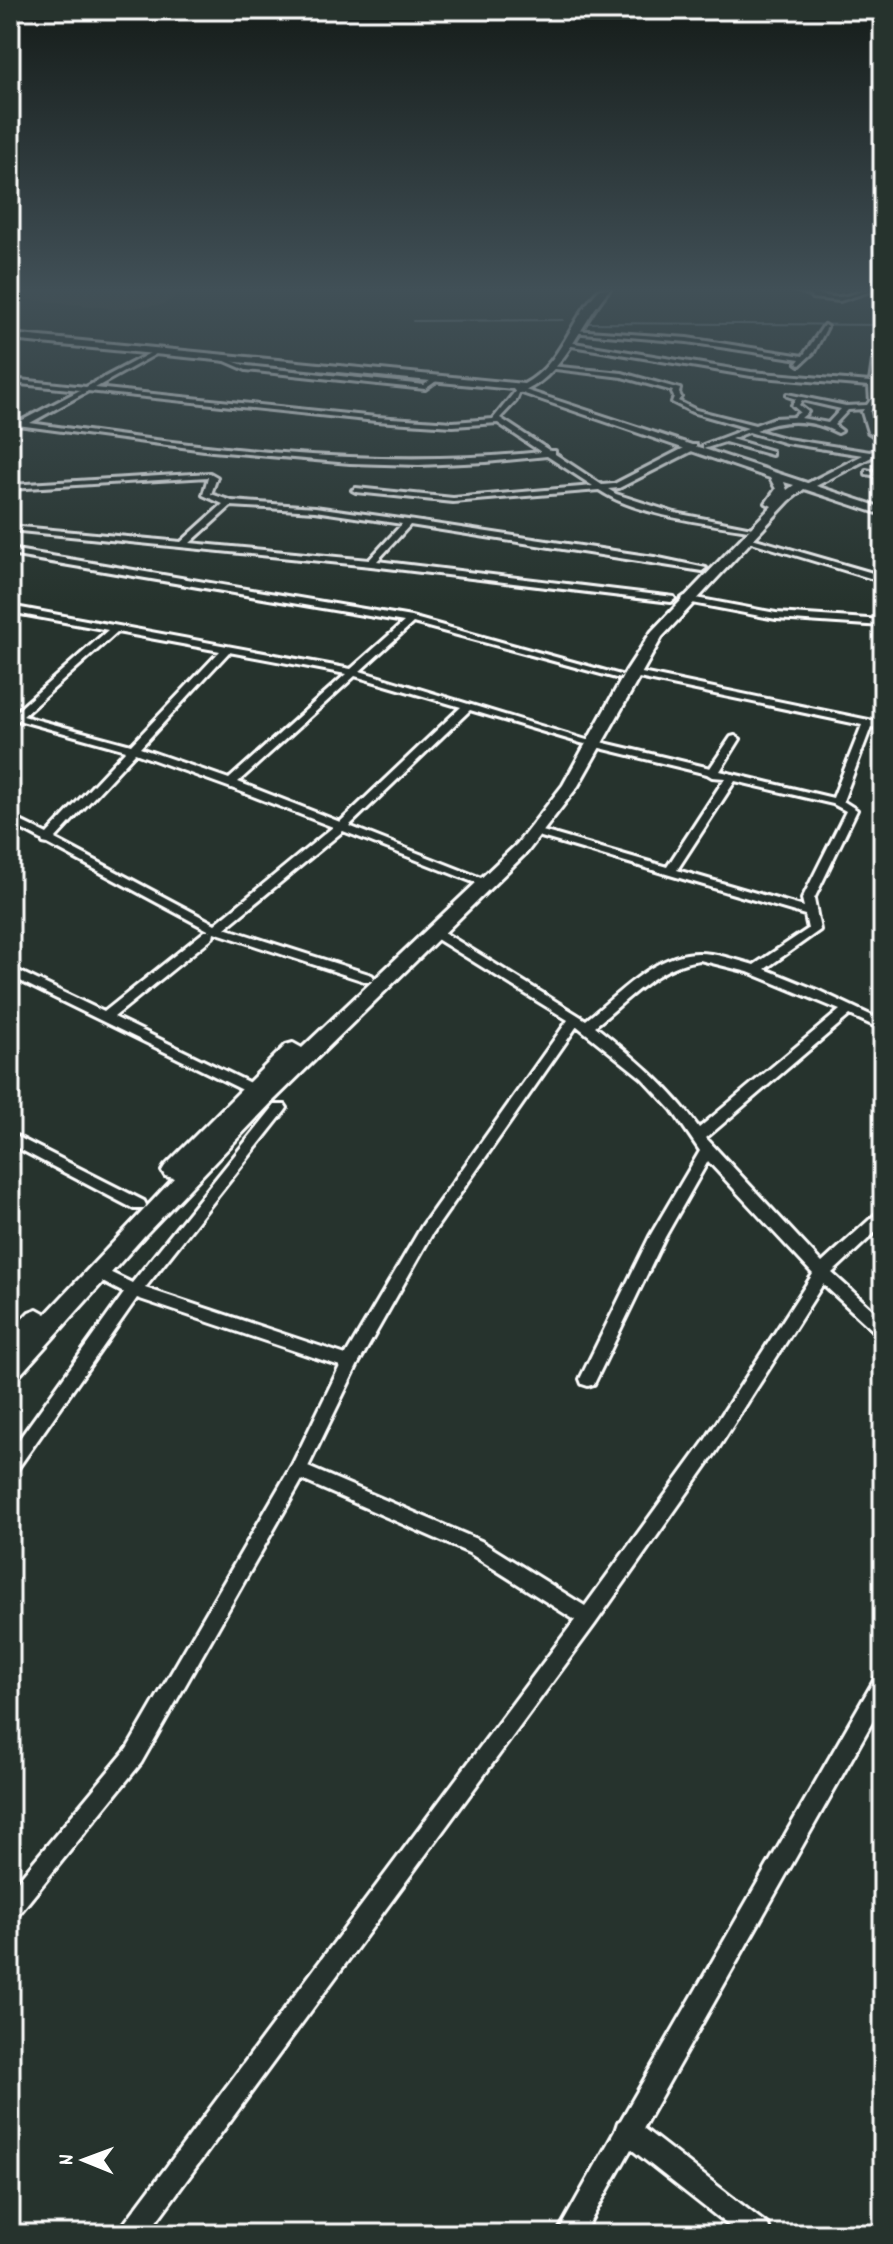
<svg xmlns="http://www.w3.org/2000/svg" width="893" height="2244" font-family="Dekko,sans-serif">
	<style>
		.built { fill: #3a4039 }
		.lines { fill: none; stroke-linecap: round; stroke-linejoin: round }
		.stream { stroke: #96a5ac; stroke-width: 2 }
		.street-casing { stroke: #fff; stroke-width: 6 }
		.secondary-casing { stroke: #fff; stroke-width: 6 }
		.primary-casing { stroke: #fff; stroke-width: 6 }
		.street { fill: #26332d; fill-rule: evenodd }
		.secondary { fill: #26332d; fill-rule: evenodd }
		.primary { fill: #26332d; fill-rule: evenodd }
	</style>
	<rect width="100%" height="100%" fill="#26332d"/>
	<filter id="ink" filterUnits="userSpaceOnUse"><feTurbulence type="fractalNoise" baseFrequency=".0125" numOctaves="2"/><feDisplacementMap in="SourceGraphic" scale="16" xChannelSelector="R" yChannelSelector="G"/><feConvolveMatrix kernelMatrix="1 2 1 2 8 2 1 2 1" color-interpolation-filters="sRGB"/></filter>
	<g filter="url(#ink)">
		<!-- built -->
		<path class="built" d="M25,289H184L163,305L115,309L12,297Z"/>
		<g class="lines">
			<!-- stream -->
			<path class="stream" d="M413,321L563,320
				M587,323L883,325"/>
			<defs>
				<path id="street" d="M791,289C809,289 819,297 837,297C850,297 863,289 877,289L840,301L812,298L810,295Z
					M824,325L827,327L814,352L800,365L797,363L800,359L687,342L571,332L574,330L687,338L803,356Z
					M568,342L751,372L870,382L873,360L883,344L876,382L883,383V387L876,386V401L870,412L875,431L883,437V442L868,432L862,412L864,409L848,410L834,425L842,431L838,433C811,419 785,418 756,430L787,439L870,452L883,446V451L812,488H806V484L863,455L786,443L749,432L731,439L772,451V455L725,442L703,449V445L748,428L692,412L672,402L674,397L672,393L673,391L622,377L547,368L550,366L622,373L680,389L679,393L681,397L678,401L696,410L755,425L774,418L793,417L800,412L792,405L796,399L787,396V394L846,406L867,405L870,401L869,386L751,376L566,345ZM802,400L841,409L828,423L801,418L808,412L799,405Z
					M154,351L156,354L95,388L376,417L453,422L493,419L517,389L520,391L516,401L500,418L550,451H555V454L602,485L614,484L690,445H696V449L619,488L608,489L616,494L675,513L752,528L748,530C704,523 636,515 599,490L453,502L356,492L352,490L356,488L453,498L593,486L547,456L486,462L419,465L350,463L212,451L10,424V420L21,421L80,390L10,383V379L86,387ZM88,391L376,421L453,426L498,423L541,452C369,470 200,447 30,423Z
					M223,358L247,366L424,385L434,378L439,379L425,389L246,370L223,360Z
					M866,470L883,473V477L866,474Z
					M210,473L217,477L211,494L232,501L315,507L408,520L654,557L706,568L702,571L410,525L377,561L674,597L675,599L671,602L371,566L10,530V526L181,542L223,504L203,495L208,477L10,489V485ZM231,506L315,511L402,524L369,560L190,543Z
					M745,536L883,576V582L745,540Z
					M10,549L411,617L624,676L616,678L413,623L360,671L590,741L585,744L581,743L470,710L349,826L481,878V882H473L343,831L225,928L372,975L374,978L372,981H364L214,932L213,937L114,1017L256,1086L258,1089L256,1092L251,1094L10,976V967L104,1012L205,931H210L48,844L43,843L42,840L10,823V816L47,834L126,750L18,720L10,724V717L108,630L10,612V606L351,669L404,622L10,555ZM117,632L220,651L131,745L23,716ZM229,652L346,674L229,779L140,748ZM355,676L461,707L340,822L238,782ZM135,753L245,793L333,827L215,924L55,839Z
					M685,596L776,613L883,620V626L776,619L682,601L681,599Z
					M632,671L883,723V729L871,727L843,801L857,810L814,899L820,930L765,969L817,990L883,1021V1030L850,1015L706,1138L822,1263L878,1212L883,1210V1225L832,1273L883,1319V1335L877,1334L823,1284L716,1452L595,1624L147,2234H120L123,2225L575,1620L469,1553L302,1480L141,1763L18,1915L10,1918V1890L127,1749L292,1465L340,1366L137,1298L16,1471L10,1473V1452L124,1293L91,1276L88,1272L91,1268H101L132,1283L275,1105H285L287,1108L285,1111L145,1288L346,1355L422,1226L568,1020L432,936L430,933L432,930H440L586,1020C618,995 655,953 698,953C717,953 736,960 754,965L808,929L805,915L531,834L529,832L531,830H539L667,867L725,778L712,777L707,774L592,746L591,744L596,741L710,768L731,737L735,736L740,739L720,771L833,798L862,725L629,676V672ZM735,781L833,804L846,811L802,899L804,907L677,870ZM700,960L748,972L840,1010L699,1128C670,1087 634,1057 595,1026C627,1001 659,964 700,960ZM577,1026L642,1078L672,1110L700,1151L650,1236L580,1379L582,1384L588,1386L594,1384L665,1237L708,1161L813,1274L704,1442L585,1606L481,1541L308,1467L357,1366L432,1234Z
					M10,1133L144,1201L146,1205L144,1209H134L10,1144Z
					M883,1675V1703L643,2128L768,2225L771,2234H739L631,2149L583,2234H557L615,2131L618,2122L621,2120L876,1677Z"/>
				<path id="secondary" d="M519,388L883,508V515L804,489L789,501L662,637L578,786L528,851L274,1100L144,1236L18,1377L10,1380V1332L29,1312L37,1309L46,1314L174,1178L165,1176L162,1171L165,1166L286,1045L293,1043L302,1048L517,844L563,785L626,671L652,631L772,506L766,503L776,489L770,478L519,392ZM784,482L794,485L787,490Z"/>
				<path id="primary" d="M600,289H610C579,323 564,379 517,394L513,389L10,340V334L524,384C561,365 571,317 600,289Z"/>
			</defs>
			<!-- street casing -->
			<use href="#street" class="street-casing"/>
			<!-- secondary casing -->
			<use href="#secondary" class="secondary-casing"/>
			<!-- primary casing -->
			<use href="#primary" class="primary-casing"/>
			<!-- street -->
			<use href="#street" class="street"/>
			<!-- secondary -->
			<use href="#secondary" class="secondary"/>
			<!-- primary -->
			<use href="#primary" class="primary"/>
		</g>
	</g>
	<!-- sky -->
	<linearGradient id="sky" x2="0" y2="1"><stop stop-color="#151c19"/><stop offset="0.48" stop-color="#415057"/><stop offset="1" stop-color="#415057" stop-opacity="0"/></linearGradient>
	<rect width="893" height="604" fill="url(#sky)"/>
	<!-- margin -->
	<rect width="893" height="2244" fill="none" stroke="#26332d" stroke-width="40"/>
	<rect x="20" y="20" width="853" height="2204" fill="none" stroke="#fff" stroke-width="3" filter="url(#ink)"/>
	<!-- north arrow -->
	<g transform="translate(84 2160) rotate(271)" stroke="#26332d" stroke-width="6" paint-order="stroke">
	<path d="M0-6L14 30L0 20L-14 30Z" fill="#ffffff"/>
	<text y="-12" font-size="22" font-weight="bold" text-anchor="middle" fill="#ffffff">N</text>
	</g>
</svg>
